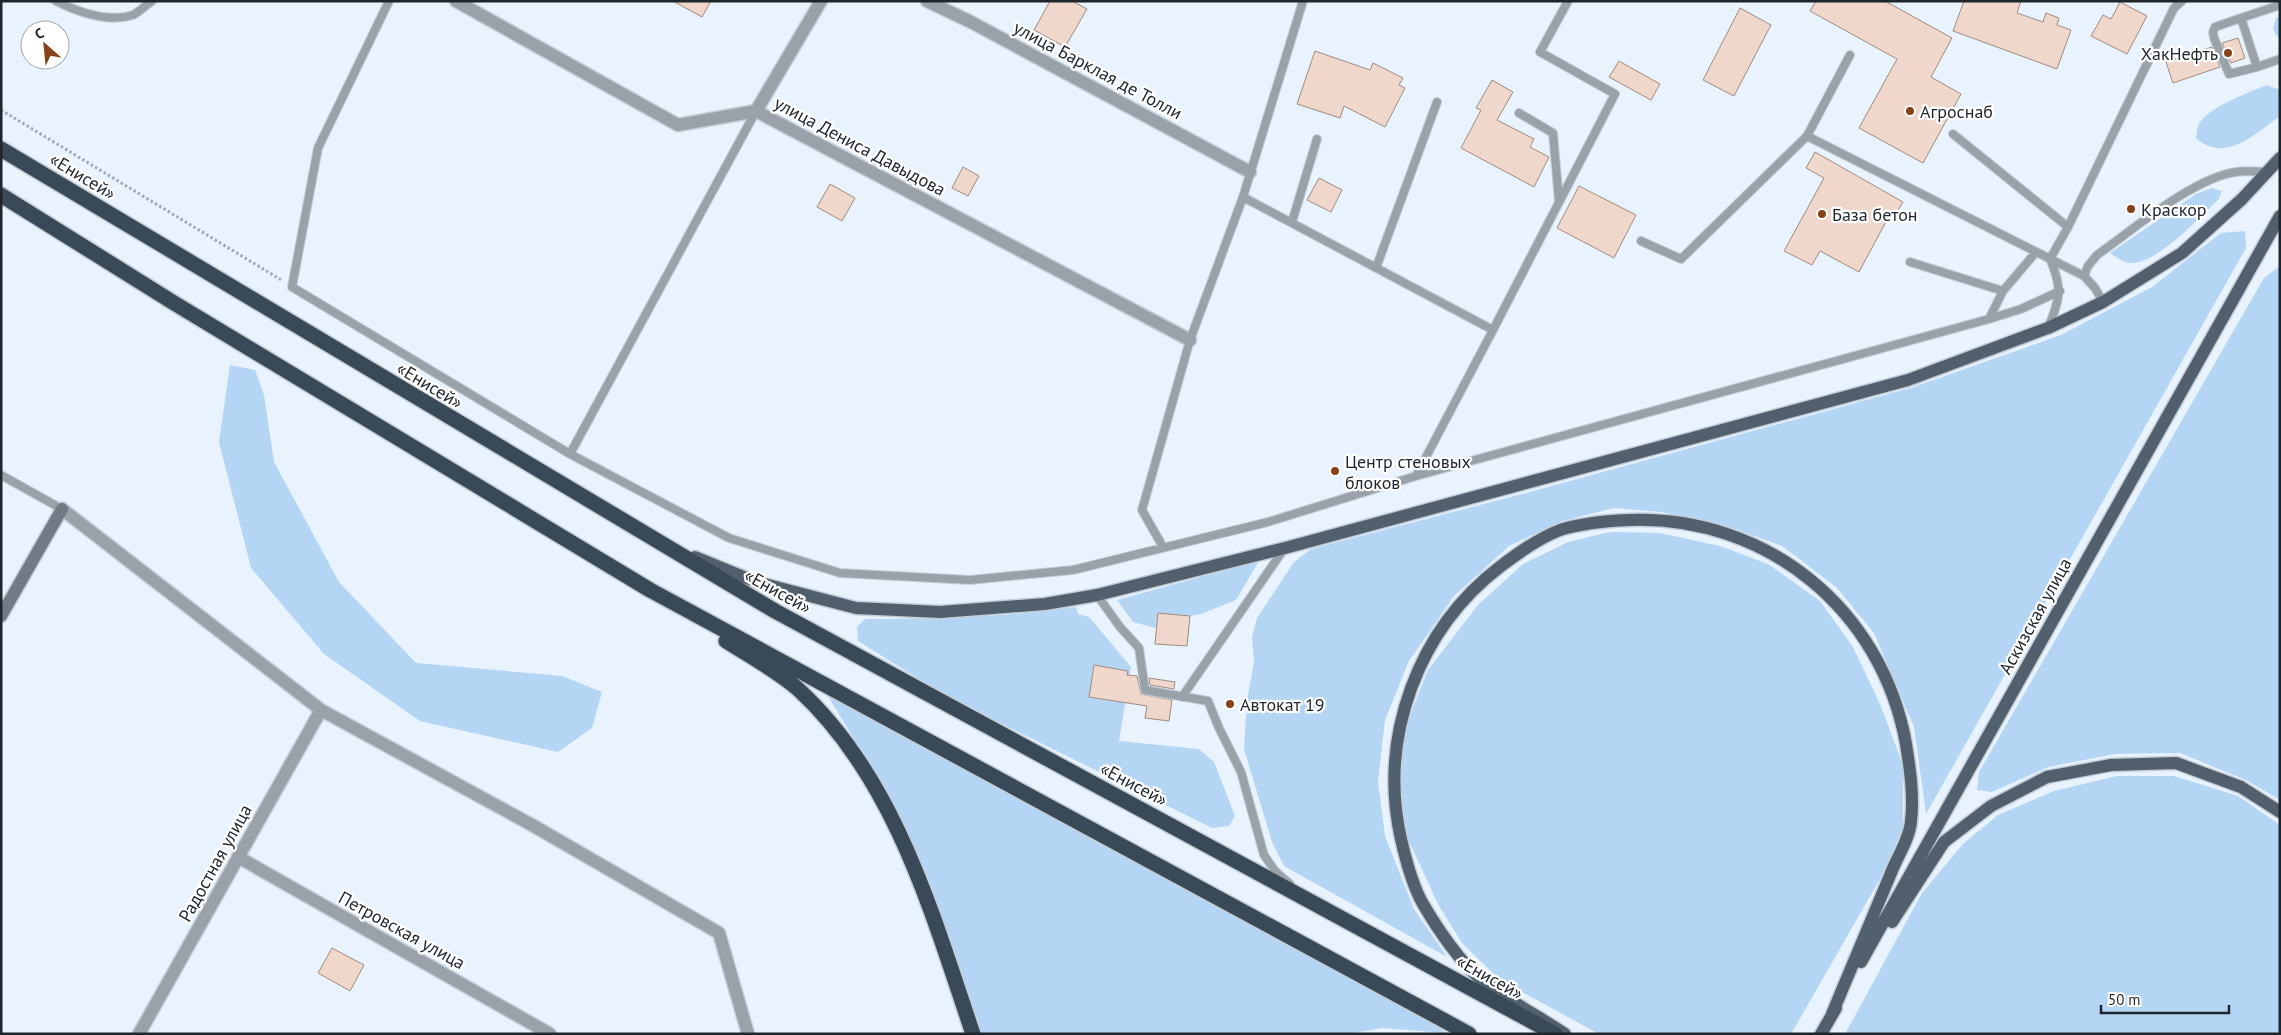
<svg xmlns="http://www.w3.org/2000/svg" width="2281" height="1035" font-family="'PT Sans',sans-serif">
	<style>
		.green { fill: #b4d5f3 }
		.building { fill: #efd7cb; stroke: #a08a7f }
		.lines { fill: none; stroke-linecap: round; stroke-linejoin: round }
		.lane-casing { stroke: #c4ced8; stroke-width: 10 }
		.street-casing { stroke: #c4ced8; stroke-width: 15 }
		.secondary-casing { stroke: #c4ced8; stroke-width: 15 }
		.primary-casing { stroke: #c4ced8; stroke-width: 15 }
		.highway-casing { stroke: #c4ced8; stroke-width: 18 }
		.path { stroke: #a0aab3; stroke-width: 3; stroke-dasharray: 2.5 2.5; stroke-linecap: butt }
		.lane { stroke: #9aa2a9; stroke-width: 8 }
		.street { stroke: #9aa2a9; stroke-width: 12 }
		.secondary { stroke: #707b86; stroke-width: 12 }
		.primary { stroke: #52606d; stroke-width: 12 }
		.highway { stroke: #3a4957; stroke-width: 15 }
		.poi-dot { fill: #874217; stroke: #fff; stroke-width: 2 }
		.labels { text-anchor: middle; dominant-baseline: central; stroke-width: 4.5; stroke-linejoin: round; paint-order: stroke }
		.poi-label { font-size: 18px; fill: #1e252b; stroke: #fff; text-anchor: start }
		.street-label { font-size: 18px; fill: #1e252b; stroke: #fff }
	</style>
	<rect width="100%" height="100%" fill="#e8f3fe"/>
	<!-- green -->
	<path class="green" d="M2280,17V38L2276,35L2273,28L2276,18Z
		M2267,85L2280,90V116C2255,134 2225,164 2196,138C2197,134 2197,129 2198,126C2205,108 2250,92 2267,85Z
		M2212,188L2222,191L2218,200C2198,218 2158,264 2130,263C2124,263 2116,257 2110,253L2196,194Z
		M2245,231L2246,248L1926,814L1914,727L1874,633L1837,588L1782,546L1727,526L1662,512L1614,508L1562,521L1509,546L1454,596L1409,661L1385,720L1378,781L1385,836L1414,909L1447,957L1284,866L1272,842L1244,749L1247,701L1254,662L1252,637L1257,618L1294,562L1311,549L1526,493L1914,387L2061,335L2152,287L2221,233Z
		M2280,266V800L2248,781L2180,753L2115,754L2048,767L1992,792L1977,790L1979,772L2264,278Z
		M230,365L255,370L264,395L274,462L339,582L416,663L562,676L602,692L592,728L558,752L420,721L324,654L251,568L219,442Z
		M1610,532L1660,533L1720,546L1768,564L1820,601L1853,647L1880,704L1903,765V828L1880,879L1791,1034H1599L1500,980L1462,943L1439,906L1405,833L1396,776L1407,723L1428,670L1478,605L1523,564L1568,542Z
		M1259,561L1236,600L1201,614L1190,616L1158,613L1156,628L1133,622L1117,600Z
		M1076,607L1078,614L1089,617L1131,667L1119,741L1199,749L1214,762L1235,816L1229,826L1212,828L946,696L858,641L857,627L865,619C936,619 1006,617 1076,607Z
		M826,693L1438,1025L1445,1033L1382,1028L1348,1034H981C960,972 940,908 914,848C890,794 857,744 826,693Z
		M2117,776H2174L2238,796L2280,825V1034H1845L1922,893L1963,844L1998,815L2054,791Z"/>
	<!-- building -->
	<path class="building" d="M673,1H711L702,17Z
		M1050,1H1072L1087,9L1065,47L1034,30Z
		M1816,1H1885L1952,38L1931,77L1961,94L1923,163L1859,128L1897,59L1810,11Z
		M1964,1H2021L2017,13L2043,22L2046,13L2059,18L2057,25L2071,30L2057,69L1953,31Z
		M2120,2L2147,16L2127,54L2091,36L2103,15L2111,19Z
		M1740,8L1771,25L1734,96L1703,80Z
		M2238,38L2245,58L2231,63L2222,43Z
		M2212,47L2220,67L2173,83L2166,62Z
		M1315,51L1370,70L1373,63L1403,78L1399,85L1405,88L1385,127L1344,106L1340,118L1297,104Z
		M1619,61L1660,84L1651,100L1609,77Z
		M1492,80L1513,92L1497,120L1534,139L1530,147L1549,157L1534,187L1461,148L1481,110L1476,108Z
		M1815,152L1903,202L1892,220L1888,218L1859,272L1820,251L1812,265L1784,251L1824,178L1806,168Z
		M963,167L979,176L968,196L952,188Z
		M1319,178L1342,190L1331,212L1307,200Z
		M830,184L855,198L842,221L817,207Z
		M1579,186L1636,215L1614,258L1557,228Z
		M1158,613L1190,616L1187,646L1155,644Z
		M1094,665L1128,671L1127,675L1137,676L1141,694L1172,700L1169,721L1145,718L1147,706L1089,697Z
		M1149,678L1175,682L1174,689L1150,685Z
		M332,948L364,965L350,991L318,973Z"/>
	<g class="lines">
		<defs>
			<path id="lane" d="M56,1C78,12 108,23 133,15C139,12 146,5 152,1
				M389,1L318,148L292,287L570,454L729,538L840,573L970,580L1073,570L1268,522L1416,476L1989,319L2021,309L2060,291
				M2280,5L2241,18L2257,67L2280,59
				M2241,18L2215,27L2213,32L2214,38L2229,74L2257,67
				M1519,113L1553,133L1559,201
				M1953,134L2068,227
				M1807,136L1850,55
				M1243,197L1493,330L1416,476
				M1292,222L1317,139
				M1641,241L1681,259L1807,136L2084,276L2095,288L2103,302
				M2050,259L2068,227L2174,8L2182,1
				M1910,262L2003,291
				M1376,268L1437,102
				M2084,276L2088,266L2097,255C2134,229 2193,178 2236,172C2246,170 2258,172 2268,172
				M1989,319L2003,291L2036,252
				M2048,328C2060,300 2063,288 2050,259
				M1493,330L1615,94L1540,52L1568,1
				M570,454L756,111
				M1,475L62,509
				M1163,547L1142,510L1190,340L1243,197L1303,1
				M1097,595L1120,627L1139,648L1145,690L1208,701L1219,728L1241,772L1264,855L1275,871L1290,884
				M1182,697L1284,549"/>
			<path id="street" d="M456,1L678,125L756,111L1190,340
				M927,1L971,22L1250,172
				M756,111L821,1
				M62,509L321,710L532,825L719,933L748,1034
				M238,857L550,1034
				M139,1034L321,710"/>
			<path id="secondary" d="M1,616L62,509"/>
			<path id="primary" d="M695,557L756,582L856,608L940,612L1045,604L1097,595L1285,548L1908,380L2048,328L2103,302L2182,253L2242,199L2280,158
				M1892,922L1944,842L1991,806L2047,777L2111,765L2176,763L2241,787L2280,812
				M1861,962L2280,216
				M1565,1034C1538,1016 1509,1001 1483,981C1461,964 1437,928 1423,904C1412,885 1406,861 1401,839C1378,737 1418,629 1501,566C1518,553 1539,538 1560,530C1582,523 1606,521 1629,520C1766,515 1882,609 1906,744C1910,769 1914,796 1911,821C1910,838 1897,857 1891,873C1871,920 1852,967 1832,1014
				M1821,1034L1836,1008"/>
			<path id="highway" d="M1,149L775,611L1555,1034
				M1,195L174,303L650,590L1469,1034
				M726,641C748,655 779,672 798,689C895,778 932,913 973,1034"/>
		</defs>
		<!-- lane casing -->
		<use href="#lane" class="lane-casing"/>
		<!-- street casing -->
		<use href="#street" class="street-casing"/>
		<!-- secondary casing -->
		<use href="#secondary" class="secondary-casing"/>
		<!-- primary casing -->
		<use href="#primary" class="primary-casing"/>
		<!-- highway casing -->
		<use href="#highway" class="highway-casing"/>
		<!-- path -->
		<path class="path" d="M1,110L283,281"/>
		<!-- lane -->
		<use href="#lane" class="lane"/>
		<!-- street -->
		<use href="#street" class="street"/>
		<!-- secondary -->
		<use href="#secondary" class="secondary"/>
		<!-- primary -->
		<use href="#primary" class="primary"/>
		<!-- highway -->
		<use href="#highway" class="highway"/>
	</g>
	<!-- markers -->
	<g class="poi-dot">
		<circle cx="2228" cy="53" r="5"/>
		<circle cx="1910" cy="111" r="5"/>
		<circle cx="2131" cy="209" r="5"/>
		<circle cx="1822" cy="214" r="5"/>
		<circle cx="1335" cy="471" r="5"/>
		<circle cx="1230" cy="704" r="5"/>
	</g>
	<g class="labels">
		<!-- poi labels -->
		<g class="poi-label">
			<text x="2218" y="53" text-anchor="end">ХакНефть</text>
			<text x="1920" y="111">Агроснаб</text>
			<text x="2141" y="209">Краскор</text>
			<text x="1832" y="214">База бетон</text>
			<text x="1345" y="461">Центр стеновых<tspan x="1345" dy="21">блоков</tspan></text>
			<text x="1240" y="704">Автокат 19</text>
		</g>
		<!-- street labels -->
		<g class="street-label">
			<text transform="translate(1098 70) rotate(28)">улица Барклая де Толли</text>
			<text transform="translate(860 146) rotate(28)">улица Дениса Давыдова</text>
			<text transform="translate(83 176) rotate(31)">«Енисей»</text>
			<text transform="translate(430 385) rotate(31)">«Енисей»</text>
			<text transform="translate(778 591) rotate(29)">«Енисей»</text>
			<text transform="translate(2035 616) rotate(-61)">Аскизская улица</text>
			<text transform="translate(1134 784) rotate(28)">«Енисей»</text>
			<text transform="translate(215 863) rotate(-61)">Радостная улица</text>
			<text transform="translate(402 930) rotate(29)">Петровская улица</text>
			<text transform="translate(1490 977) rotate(29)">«Енисей»</text>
		</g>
	</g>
	<!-- border -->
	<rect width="2281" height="1035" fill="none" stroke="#1e252b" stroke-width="5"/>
	<!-- north arrow -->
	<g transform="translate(45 45) rotate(333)"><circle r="24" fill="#ffffff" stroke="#a5a8aa"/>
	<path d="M0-4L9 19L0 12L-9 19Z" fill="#874217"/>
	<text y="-8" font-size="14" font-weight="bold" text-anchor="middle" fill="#1e252b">С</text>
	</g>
	<!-- scale -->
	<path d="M2101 1005v8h128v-8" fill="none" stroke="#1e252b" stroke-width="2.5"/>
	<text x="2108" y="1005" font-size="15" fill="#1e252b" stroke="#ffffff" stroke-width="4" paint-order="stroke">50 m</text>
</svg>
